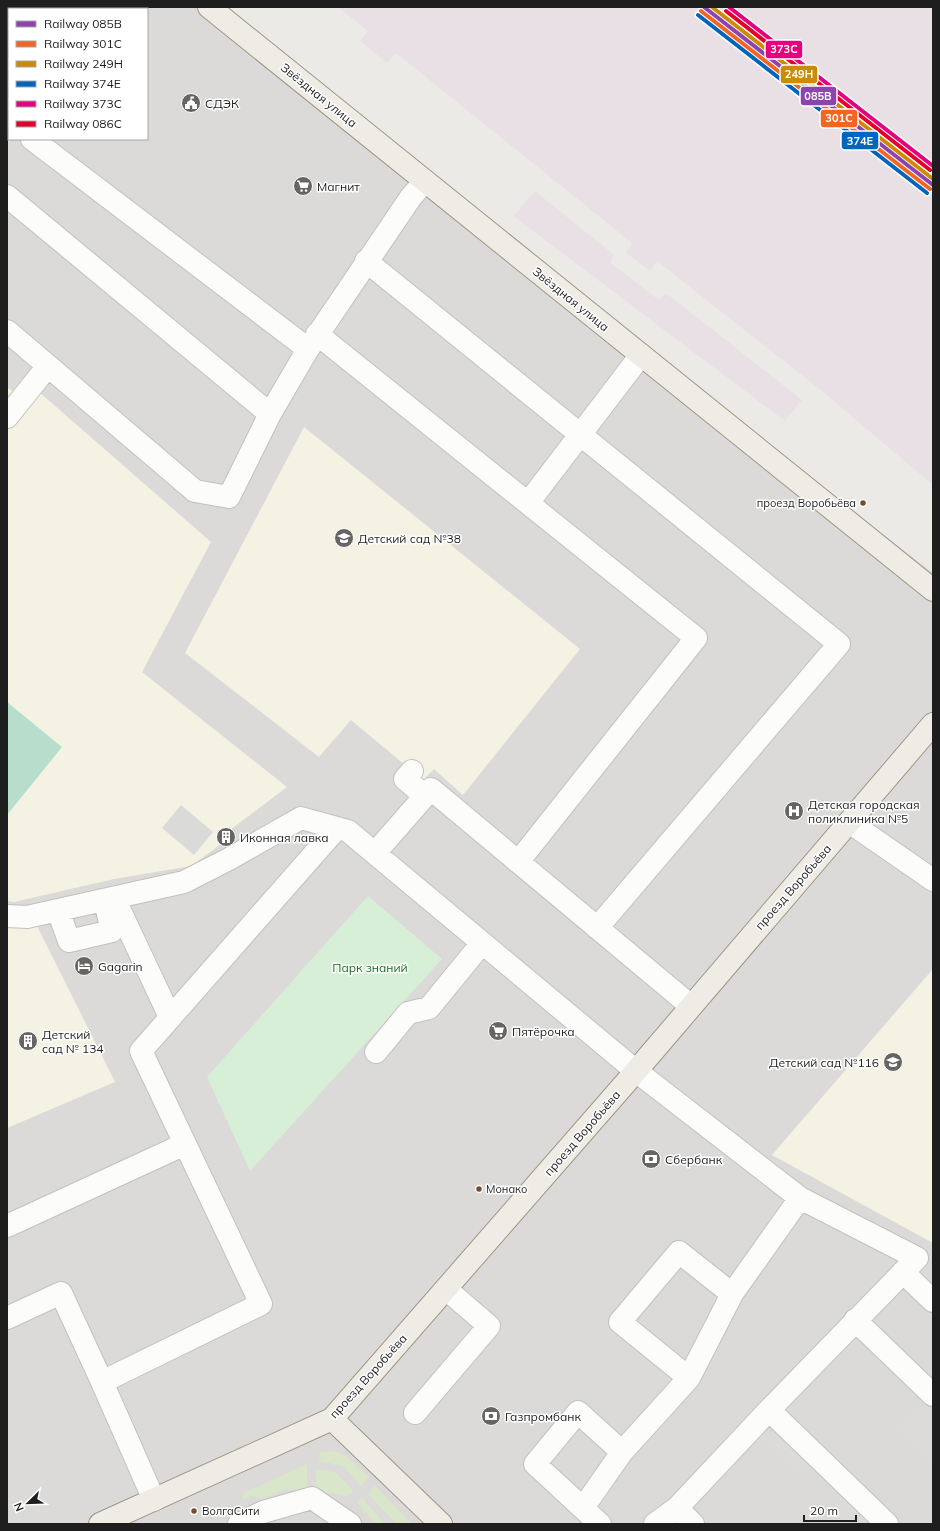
<svg xmlns="http://www.w3.org/2000/svg" width="940" height="1531" font-family="Mulish,sans-serif">
	<style>
		.residential { fill: #dbdad8; fill-rule: evenodd }
		.industrial { fill: #e9e0e5 }
		.education { fill: #f4f3e3 }
		.religious { fill: #dadad8 }
		.grass { fill: #d9e6c9 }
		.park { fill: #d7efd6 }
		.pitch { fill: #b7decd }
		.parking { fill: #dcdbda }
		.lines { fill: none; stroke-linecap: round; stroke-linejoin: round }
		.minor-casing { stroke: #c2c1bf; stroke-width: 24 }
		.major-casing { stroke: #a09786; stroke-width: 24 }
		.minor { stroke: #fcfcfb; stroke-width: 22 }
		.major { stroke: #efebe5; stroke-width: 22 }
		.rail-1-casing { stroke: #fff; stroke-width: 7 }
		.rail-2-casing { stroke: #fff; stroke-width: 7 }
		.rail-3-casing { stroke: #fff; stroke-width: 7 }
		.rail-4-casing { stroke: #fff; stroke-width: 7 }
		.rail-5-casing { stroke: #fff; stroke-width: 7 }
		.rail-6-casing { stroke: #fff; stroke-width: 7 }
		.rail-1 { stroke: #8e44ad; stroke-width: 4 }
		.rail-2 { stroke: #f26522; stroke-width: 4 }
		.rail-3 { stroke: #cc8b06; stroke-width: 4 }
		.rail-4 { stroke: #0065bd; stroke-width: 4 }
		.rail-5 { stroke: #e5007d; stroke-width: 4 }
		.rail-6 { stroke: #e4002b; stroke-width: 4 }
		.bus-dot { fill: #7a4b2a; stroke: #fff; stroke-width: 1.5 }
		.labels { text-anchor: middle; dominant-baseline: central; stroke-width: 3; stroke-linejoin: round; paint-order: stroke }
		.bus-label { font-size: 11px; fill: #1e1e1e; stroke: #fff; text-anchor: start }
		.street-label { font-size: 12px; fill: #1e1e1e; stroke: #fff }
		.poi-label { font-size: 12px; fill: #1e1e1e; stroke: #fff; text-anchor: start }
		.park-label { font-size: 12px; fill: #17701e; stroke: #fff }
		.line-badge { stroke: #fff; stroke-width: 1.5 }
		.badge-label { font-size: 11px; text-anchor: middle; font-weight: bold; fill: #fff }
	</style>
	<rect width="100%" height="100%" fill="#eceae7"/>
	<!-- residential -->
	<path class="residential" d="M7,7H200L933,573V1524H7ZM9,9H147V139H9Z"/>
	<!-- industrial -->
	<path class="industrial" d="M338,7H933V485L823,392L657,261L650,271L626,253L632,243L396,53L387,63L360,41L368,31Z
		M535,191L613,254L611,263L659,300L666,293L802,400L785,421L513,216Z"/>
	<!-- education -->
	<path class="education" d="M23,378L211,542L142,672L287,787L230,830L234,834L226,842L225,841L191,866L114,879L14,902L7,901V387L12,391Z
		M304,427L580,649L463,795L434,769L423,780L351,720L319,757L185,653Z
		M37,926L115,1082L7,1128V928Z
		M933,969V1243L772,1155Z"/>
	<!-- religious -->
	<path class="religious" d="M181,805L213,832L194,855L162,828Z"/>
	<!-- grass -->
	<path class="grass" d="M334,1451L346,1456L369,1477L361,1486L343,1466L319,1461L320,1452Z
		M307,1464V1488C300,1491 292,1489 284,1490C277,1492 270,1497 263,1498C254,1498 253,1494 244,1499L242,1494Z
		M316,1469L335,1472L353,1490C352,1494 350,1495 345,1496L317,1491L316,1489Z
		M375,1486L412,1524H397L368,1494Z
		M362,1498L385,1524H375L359,1505L358,1502Z"/>
	<!-- park -->
	<path class="park" d="M368,896L442,959L250,1171L207,1077Z"/>
	<!-- pitch -->
	<path class="pitch" d="M7,702L62,747L7,815Z"/>
	<!-- parking -->
	<path class="parking" d="M925,1394L933,1402V1468L892,1428Z
		M778,1424L815,1459L799,1475L763,1440Z
		M846,1490L876,1518L870,1524H842L827,1510Z"/>
	<g class="lines">
		<defs>
			<path id="minor" d="M7,120L9,121
				M32,139L308,349
				M7,196L270,414
				M366,261L839,644L597,928
				M7,331L195,491L229,497L270,414L308,349L411,197L425,181
				M317,334L696,638L518,862
				M7,417L48,366
				M528,503L641,355
				M412,771L405,779L425,796
				M849,822L933,880
				M375,853L431,789L691,1006
				M114,898L170,1017
				M58,910L69,941L112,931L105,901
				M7,916L27,917L184,882L229,859L301,818L348,831L636,1071L800,1198L917,1258L769,1410L677,1508L655,1524
				M376,1052L408,1013L429,1008L482,943
				M7,1226L185,1144
				M903,1272L933,1301
				M7,1318L61,1293L102,1382
				M855,1320L933,1395
				M689,1378L732,1294
				M769,1410L887,1524
				M415,1413L489,1326L446,1289
				M154,1500L102,1382L261,1304L141,1051L337,828
				M583,1508L622,1452
				M677,1508L693,1524
				M239,1524L263,1512L312,1498L350,1524
				M600,1524L535,1464L578,1412L622,1452L689,1378L620,1322L679,1252L732,1294L800,1198"/>
			<path id="major" d="M209,7L933,590
				M332,1419L441,1524
				M100,1524L332,1419L636,1071L933,724"/>
		</defs>
		<!-- minor casing -->
		<use href="#minor" class="minor-casing"/>
		<!-- major casing -->
		<use href="#major" class="major-casing"/>
		<!-- minor -->
		<use href="#minor" class="minor"/>
		<!-- major -->
		<use href="#major" class="major"/>
		<defs>
			<path id="rail-1" d="M704,7L933,185"/>
			<path id="rail-2" d="M701,11L930,189"/>
			<path id="rail-3" d="M712,7L933,179"/>
			<path id="rail-4" d="M698,15L927,193"/>
			<path id="rail-5" d="M729,7L933,166"/>
			<path id="rail-6" d="M726,11L930,170"/>
		</defs>
		<!-- rail-1 casing -->
		<use href="#rail-1" class="rail-1-casing"/>
		<!-- rail-2 casing -->
		<use href="#rail-2" class="rail-2-casing"/>
		<!-- rail-3 casing -->
		<use href="#rail-3" class="rail-3-casing"/>
		<!-- rail-4 casing -->
		<use href="#rail-4" class="rail-4-casing"/>
		<!-- rail-5 casing -->
		<use href="#rail-5" class="rail-5-casing"/>
		<!-- rail-6 casing -->
		<use href="#rail-6" class="rail-6-casing"/>
		<!-- rail-1 -->
		<use href="#rail-1" class="rail-1"/>
		<!-- rail-2 -->
		<use href="#rail-2" class="rail-2"/>
		<!-- rail-3 -->
		<use href="#rail-3" class="rail-3"/>
		<!-- rail-4 -->
		<use href="#rail-4" class="rail-4"/>
		<!-- rail-5 -->
		<use href="#rail-5" class="rail-5"/>
		<!-- rail-6 -->
		<use href="#rail-6" class="rail-6"/>
	</g>
	<!-- icons -->
	<defs>
		<symbol id="civic-disc" viewBox="-11 -11 22 22"><circle r="9.5" fill="#666564" stroke="#fff"/><path d="M-.6-6.5H3V-4.5H.6V-3L4-1V1h2V6H-6V1h2V-1L-.6-3ZM-1.2 2.5V6h2.4V2.5Z" fill="#fff"/></symbol>
		<symbol id="supermarket-disc" viewBox="-11 -11 22 22"><circle r="9.5" fill="#666564" stroke="#fff"/><path d="M-6-5.5h2.5l.6 2H6L4.5 2H-2.5L-4.4-4H-6ZM-1.5 3.2a1.3 1.3 0 1 0 .1 0ZM3 3.2a1.3 1.3 0 1 0 .1 0Z" fill="#fff"/></symbol>
		<symbol id="school-disc" viewBox="-11 -11 22 22"><circle r="9.5" fill="#666564" stroke="#fff"/><path d="M0-5L7-2L0 1L-7-2ZM-4 1L0 2.5L4 1V4Q0 6-4 4Z" fill="#fff"/></symbol>
		<symbol id="hospital-disc" viewBox="-11 -11 22 22"><circle r="9.5" fill="#666564" stroke="#fff"/><path d="M-5-5h3v3.5h4V-5h3V5h-3V1.5h-4V5h-3Z" fill="#fff"/></symbol>
		<symbol id="building-disc" viewBox="-11 -11 22 22"><circle r="9.5" fill="#666564" stroke="#fff"/><path d="M-4-6H4V6H1V3H-1V6H-4ZM-2.5-4.3h1.7v1.8h-1.7ZM.8-4.3h1.7v1.8H.8ZM-2.5-1h1.7V.8h-1.7ZM.8-1h1.7V.8H.8Z" fill="#fff"/></symbol>
		<symbol id="hotel-disc" viewBox="-11 -11 22 22"><circle r="9.5" fill="#666564" stroke="#fff"/><path d="M-6-4.5h1.5V1H6V5H4.5V3h-9V5H-6ZM-4 0a1.8 1.8 0 1 1 3.6 0ZM.5 0V-2.5h3Q6-2.5 6 0Z" fill="#fff"/></symbol>
		<symbol id="bank-disc" viewBox="-11 -11 22 22"><circle r="9.5" fill="#666564" stroke="#fff"/><path d="M-6-4H6V4H-6ZM0-2.3a2.3 2.3 0 1 0 0 4.6a2.3 2.3 0 1 0 0-4.6Z" fill="#fff"/></symbol>
	</defs>
	<g fill-rule="evenodd">
		<use href="#civic-disc" x="180" y="92" width="22" height="22"/>
		<use href="#supermarket-disc" x="292" y="175" width="22" height="22"/>
		<use href="#school-disc" x="333" y="527" width="22" height="22"/>
		<use href="#hospital-disc" x="783" y="800" width="22" height="22"/>
		<use href="#building-disc" x="215" y="826" width="22" height="22"/>
		<use href="#hotel-disc" x="73" y="955" width="22" height="22"/>
		<use href="#supermarket-disc" x="487" y="1020" width="22" height="22"/>
		<use href="#building-disc" x="17" y="1030" width="22" height="22"/>
		<use href="#school-disc" x="882" y="1051" width="22" height="22"/>
		<use href="#bank-disc" x="640" y="1148" width="22" height="22"/>
		<use href="#bank-disc" x="480" y="1405" width="22" height="22"/>
	</g>
	<!-- markers -->
	<g class="bus-dot">
		<circle cx="863" cy="503" r="3.5"/>
		<circle cx="479" cy="1189" r="3.5"/>
		<circle cx="194" cy="1511" r="3.5"/>
	</g>
	<g class="labels">
		<!-- bus labels -->
		<g class="bus-label">
			<text x="856" y="503" text-anchor="end">проезд Воробьёва</text>
			<text x="486" y="1189">Монако</text>
			<text x="202" y="1511">ВолгаСити</text>
		</g>
		<!-- street labels -->
		<g class="street-label">
			<text transform="translate(319 95) rotate(39)">Звёздная улица</text>
			<text transform="translate(571 299) rotate(39)">Звёздная улица</text>
			<text transform="translate(793 887) rotate(-49)">проезд Воробьёва</text>
			<text transform="translate(582 1133) rotate(-49)">проезд Воробьёва</text>
			<text transform="translate(368 1376) rotate(-48)">проезд Воробьёва</text>
		</g>
		<!-- poi labels -->
		<g class="poi-label">
			<text x="205" y="103">СДЭК</text>
			<text x="317" y="186">Магнит</text>
			<text x="358" y="538">Детский сад №38</text>
			<text x="808" y="804">Детская городская<tspan x="808" dy="14">поликлиника №5</tspan></text>
			<text x="240" y="837">Иконная лавка</text>
			<text x="98" y="966">Gagarin</text>
			<text x="512" y="1031">Пятёрочка</text>
			<text x="42" y="1034">Детский<tspan x="42" dy="14">сад № 134</tspan></text>
			<text x="879" y="1062" text-anchor="end">Детский сад №116</text>
			<text x="665" y="1159">Сбербанк</text>
			<text x="505" y="1416">Газпромбанк</text>
		</g>
		<!-- park labels -->
		<g class="park-label">
			<text x="370" y="967">Парк знаний</text>
		</g>
	</g>
	<g class="line-badge">
		<rect x="765" y="40" width="38" height="19" rx="4" fill="#e5007d"/>
		<rect x="780" y="65" width="38" height="19" rx="4" fill="#cc8b06"/>
		<rect x="800" y="86" width="37" height="20" rx="4" fill="#8e44ad"/>
		<rect x="820" y="109" width="38" height="19" rx="4" fill="#f26522"/>
		<rect x="841" y="131" width="38" height="19" rx="4" fill="#0065bd"/>
	</g>
	<g class="badge-label">
		<text x="784" y="53">373C</text>
		<text x="799" y="78">249Н</text>
		<text x="818" y="100">085В</text>
		<text x="839" y="122">301С</text>
		<text x="860" y="145">374Е</text>
	</g>
	<!-- border -->
	<rect width="940" height="1531" fill="none" stroke="#1e1e1e" stroke-width="16"/>
	<!-- legend -->
	<rect x="8" y="8" width="140" height="132" fill="#ffffff" stroke="#a5a5a5"/>
	<rect x="16" y="21" width="20" height="6" fill="#8e44ad" stroke="#a5a5a5"/>
	<text x="44" y="28" font-size="12" fill="#1e1e1e">Railway 085В</text>
	<rect x="16" y="41" width="20" height="6" fill="#f26522" stroke="#a5a5a5"/>
	<text x="44" y="48" font-size="12" fill="#1e1e1e">Railway 301С</text>
	<rect x="16" y="61" width="20" height="6" fill="#cc8b06" stroke="#a5a5a5"/>
	<text x="44" y="68" font-size="12" fill="#1e1e1e">Railway 249Н</text>
	<rect x="16" y="81" width="20" height="6" fill="#0065bd" stroke="#a5a5a5"/>
	<text x="44" y="88" font-size="12" fill="#1e1e1e">Railway 374Е</text>
	<rect x="16" y="101" width="20" height="6" fill="#e5007d" stroke="#a5a5a5"/>
	<text x="44" y="108" font-size="12" fill="#1e1e1e">Railway 373C</text>
	<rect x="16" y="121" width="20" height="6" fill="#e4002b" stroke="#a5a5a5"/>
	<text x="44" y="128" font-size="12" fill="#1e1e1e">Railway 086С</text>
	<!-- north arrow -->
	<g transform="translate(28 1503) rotate(247)" stroke="#ffffff" stroke-width="3" paint-order="stroke">
	<path d="M0-3L7 15L0 10L-7 15Z" fill="#1e1e1e"/>
	<text y="-6" font-size="11" font-weight="bold" text-anchor="middle" fill="#1e1e1e">N</text>
	</g>
	<!-- scale -->
	<path d="M804 1515v6h52v-6" fill="none" stroke="#1e1e1e" stroke-width="2"/>
	<text x="810" y="1515" font-size="12" fill="#1e1e1e" stroke="#ffffff" stroke-width="3" paint-order="stroke">20 m</text>
</svg>
